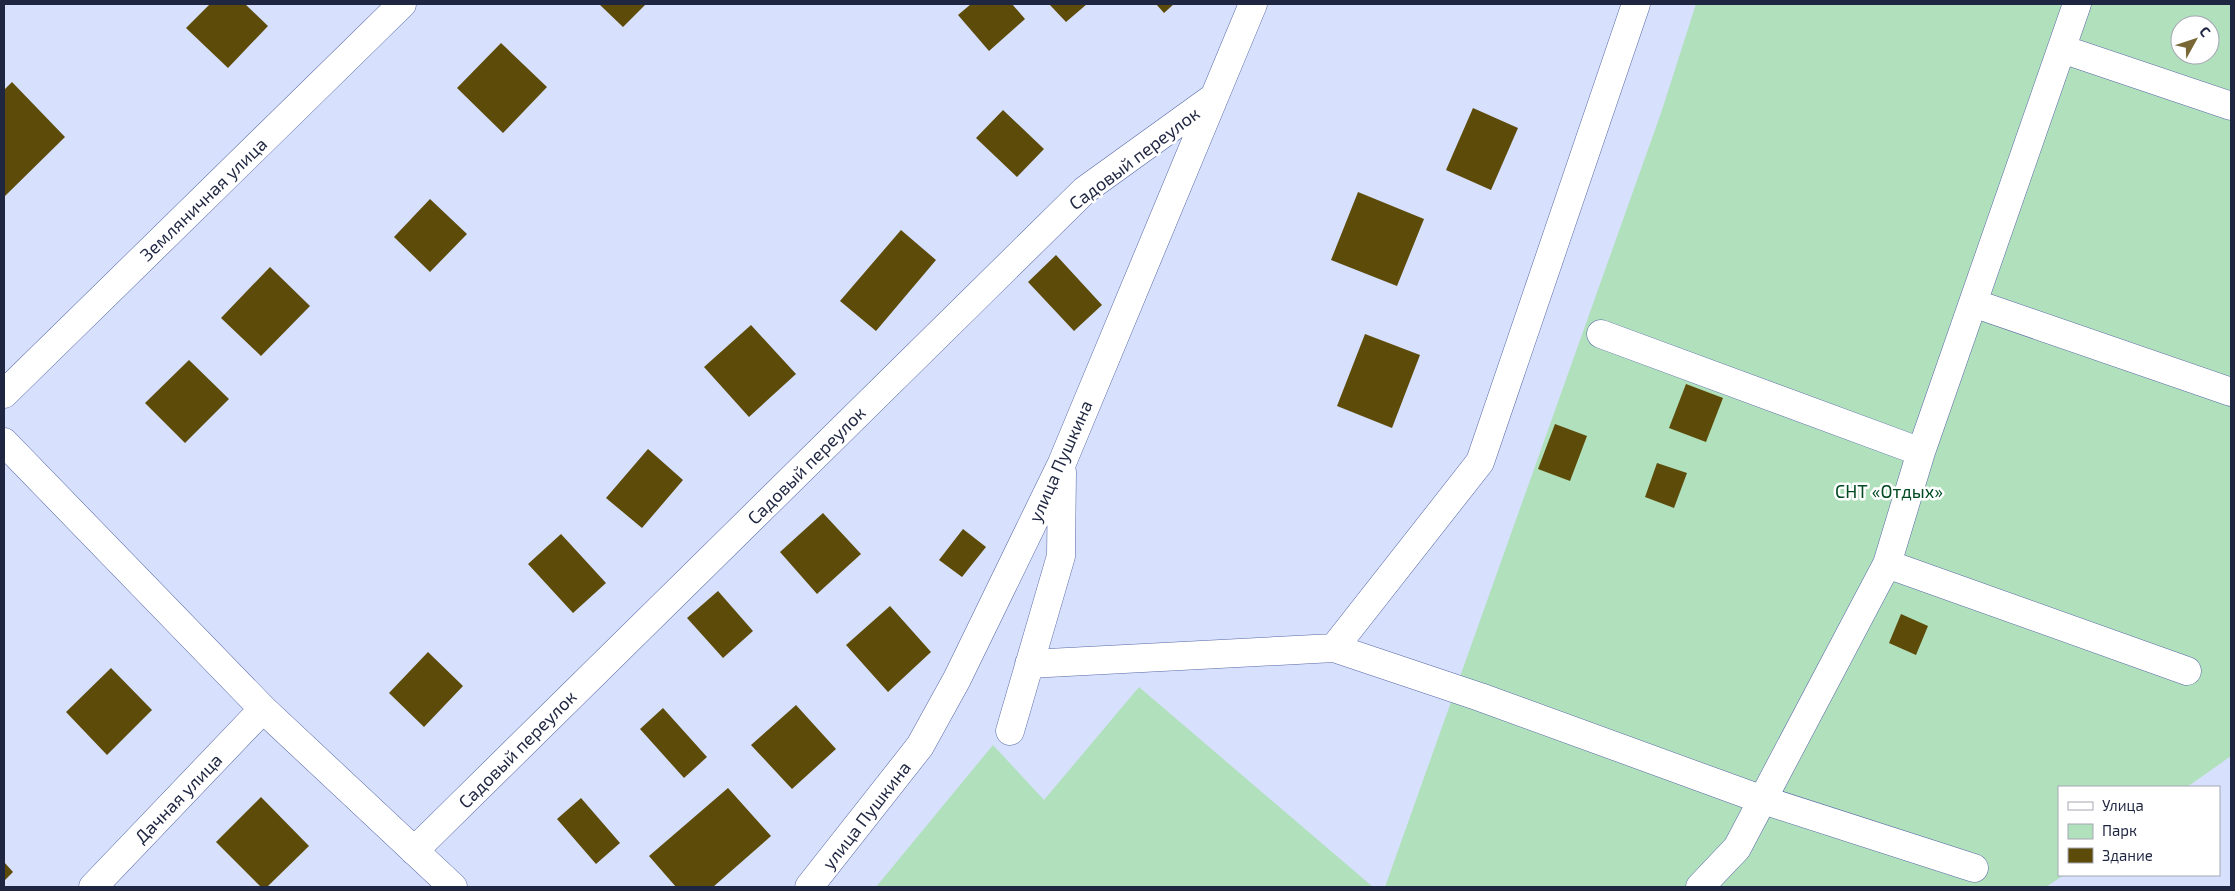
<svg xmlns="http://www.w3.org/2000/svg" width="2235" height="891" font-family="'Exo 2',sans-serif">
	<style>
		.green { fill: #b1e0bc; fill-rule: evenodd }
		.building { fill: #5d4b0a }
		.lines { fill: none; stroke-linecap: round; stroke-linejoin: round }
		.minor-casing { stroke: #5768a6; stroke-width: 29 }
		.minor { stroke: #fff; stroke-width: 28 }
		.labels { text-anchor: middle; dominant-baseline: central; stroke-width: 5; stroke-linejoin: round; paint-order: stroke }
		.street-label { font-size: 18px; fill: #1f2641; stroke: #fff }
		.park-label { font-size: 18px; fill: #024a22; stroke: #fff }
	</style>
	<rect width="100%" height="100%" fill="#d7e0fd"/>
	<!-- green -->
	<path class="green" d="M1696,4H2231V756L2187,787H2059V875H2064L2046,887H1385L1661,113ZM2180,25H2210V55H2180Z
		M1139,687L1373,887H876L993,745L1044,800Z"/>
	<!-- building -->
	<path class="building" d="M210,4H245L268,26L228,68L186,28Z
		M599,4H646L623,27Z
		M971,4H1012L1025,19L989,51L958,15Z
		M1049,4H1087L1066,22Z
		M1156,4H1174L1164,13Z
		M501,43L547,87L503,133L457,88Z
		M12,82L65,137L4,197V90Z
		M1473,108L1518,128L1491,190L1446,170Z
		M1003,110L1044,149L1017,177L976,138Z
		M1358,192L1424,219L1397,286L1331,260Z
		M430,199L467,234L430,272L394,237Z
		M901,230L936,260L876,331L840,301Z
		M1056,255L1102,305L1074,331L1028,282Z
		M270,267L310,306L261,356L221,318Z
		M751,325L796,374L749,417L704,367Z
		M1365,334L1420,355L1392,428L1337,406Z
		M189,360L229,399L185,443L145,403Z
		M1686,384L1723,398L1706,442L1669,428Z
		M1555,424L1587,436L1570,481L1538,469Z
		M648,449L683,480L642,528L606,498Z
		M1657,463L1687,473L1674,508L1645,497Z
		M823,513L861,554L817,594L780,552Z
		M963,529L986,547L962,577L939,560Z
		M561,534L606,583L573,613L528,564Z
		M718,591L753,631L723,658L687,618Z
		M890,606L931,652L888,692L846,645Z
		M1901,614L1928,626L1916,655L1889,643Z
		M428,652L463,686L424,727L389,693Z
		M111,668L152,710L107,755L66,712Z
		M796,705L836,749L792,789L751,745Z
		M663,708L707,757L684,778L640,729Z
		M728,788L771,836L713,887H676L649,856Z
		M261,797L309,846L267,887H261L216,842Z
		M581,798L620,843L596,864L557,819Z
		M4,862L13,872L4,881Z"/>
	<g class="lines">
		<defs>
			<path id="minor" d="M2062,49L2231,106
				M1973,303L2231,392
				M1601,334L1921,452
				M4,394L402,4
				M4,442L263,709L453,887
				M1887,564L2187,671
				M1334,648L1480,462L1636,4
				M1029,664L1334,648L1480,697L1763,800L1974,868
				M1010,731L1061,556L1062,472
				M414,851L1085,190L1214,97
				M93,887L263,709
				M809,887L920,746L957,679L1062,463L1253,4
				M1700,887L1737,848L1887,564L1921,452L2077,4"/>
		</defs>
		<!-- minor casing -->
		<use href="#minor" class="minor-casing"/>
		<!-- minor -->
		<use href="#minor" class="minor"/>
	</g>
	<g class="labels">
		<!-- street labels -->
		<g class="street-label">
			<text transform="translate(1134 158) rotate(-37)">Садовый переулок</text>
			<text transform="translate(203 199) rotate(-44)">Земляничная улица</text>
			<text transform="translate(1060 461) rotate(-66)">улица Пушкина</text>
			<text transform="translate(806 465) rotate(-45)">Садовый переулок</text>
			<text transform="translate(517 749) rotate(-45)">Садовый переулок</text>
			<text transform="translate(178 798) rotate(-46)">Дачная улица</text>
			<text transform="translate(866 815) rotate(-52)">улица Пушкина</text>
		</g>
		<!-- park labels -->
		<g class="park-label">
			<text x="1889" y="491">СНТ «Отдых»</text>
		</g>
	</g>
	<!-- border -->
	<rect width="2235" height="891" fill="none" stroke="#1f2641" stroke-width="10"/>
	<!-- legend -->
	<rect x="2058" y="786" width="162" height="90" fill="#ffffff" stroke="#a5a8b3"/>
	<rect x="2068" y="802" width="25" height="8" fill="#ffffff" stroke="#a5a8b3"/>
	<text x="2102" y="811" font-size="15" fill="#1f2641">Улица</text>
	<rect x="2068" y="824" width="25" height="15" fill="#b1e0bc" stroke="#a5a8b3"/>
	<text x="2102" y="836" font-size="15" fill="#1f2641">Парк</text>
	<rect x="2068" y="848" width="25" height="15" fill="#5d4b0a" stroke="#a5a8b3"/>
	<text x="2102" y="861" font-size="15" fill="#1f2641">Здание</text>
	<!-- north arrow -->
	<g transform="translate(2195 40) rotate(50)"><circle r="24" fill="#ffffff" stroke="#a5a8b3"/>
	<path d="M0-4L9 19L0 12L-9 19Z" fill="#796836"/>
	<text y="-8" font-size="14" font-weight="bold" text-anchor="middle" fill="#1f2641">С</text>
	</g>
</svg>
